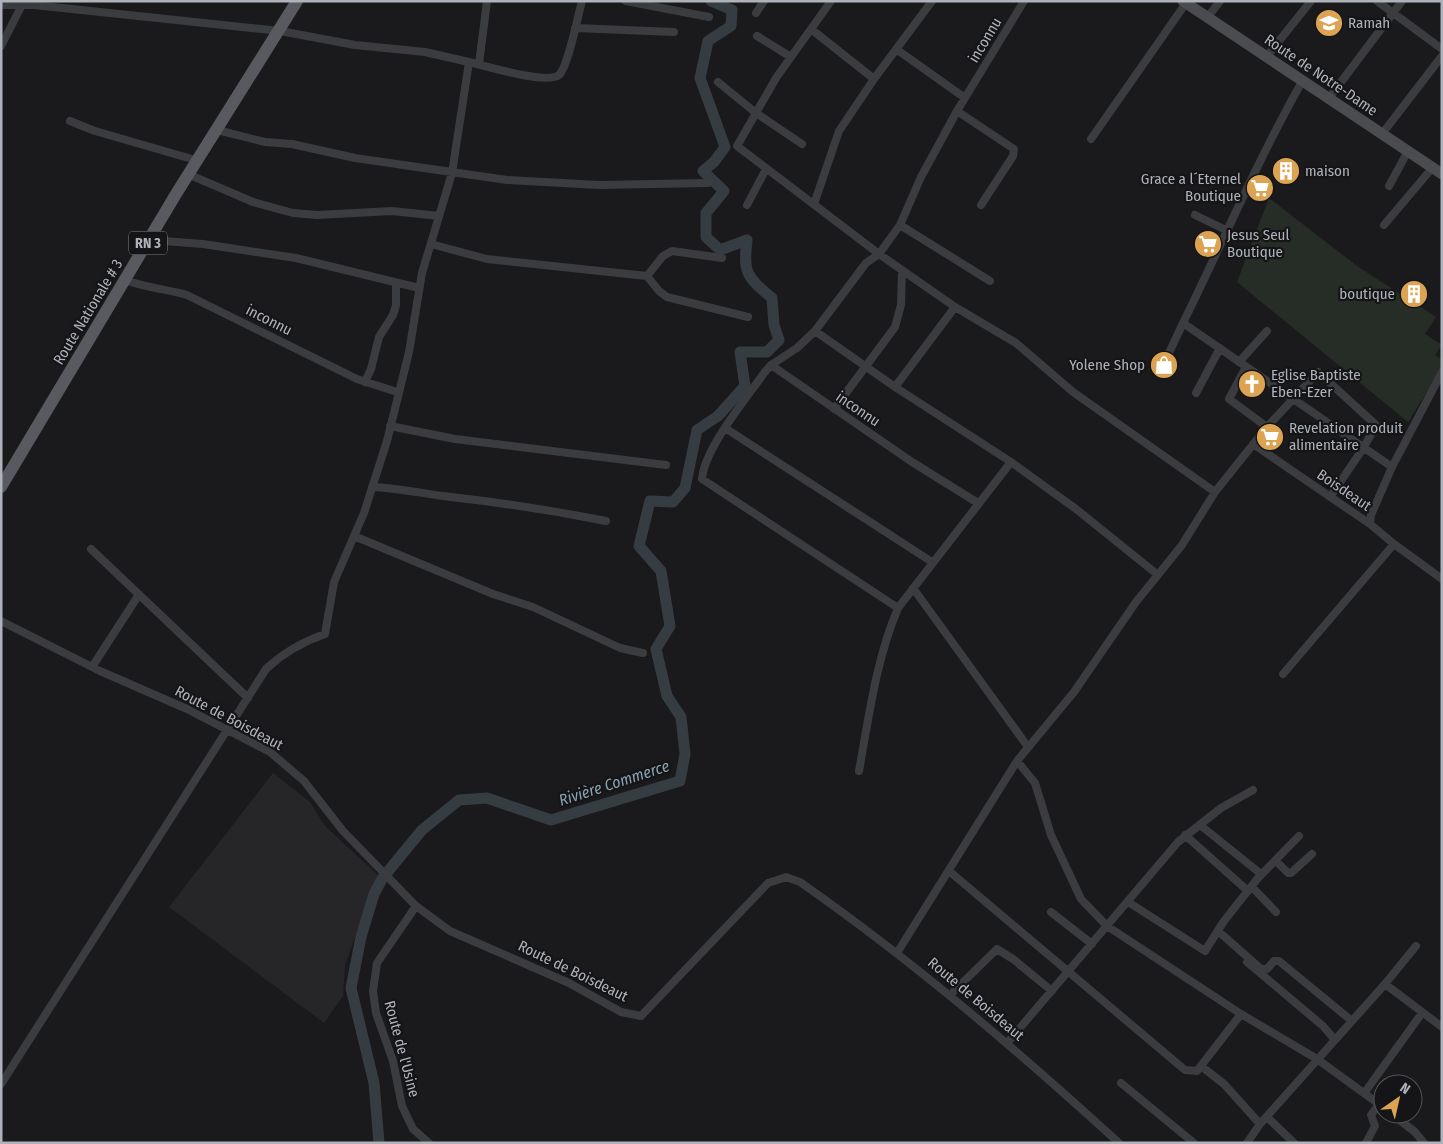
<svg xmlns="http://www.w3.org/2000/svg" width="1443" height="1144" font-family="'Fira Sans Condensed',sans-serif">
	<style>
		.built { fill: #262629 }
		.green { fill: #262d27 }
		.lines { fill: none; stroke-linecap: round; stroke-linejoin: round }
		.river { stroke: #353d43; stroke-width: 11 }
		.street { stroke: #3b3c40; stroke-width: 8 }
		.secondary { stroke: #4a4c50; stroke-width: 11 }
		.primary { stroke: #585a5f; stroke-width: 12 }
		.labels { text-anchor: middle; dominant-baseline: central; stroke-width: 4.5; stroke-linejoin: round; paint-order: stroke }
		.shield { fill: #151517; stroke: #808389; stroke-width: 1 }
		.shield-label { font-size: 14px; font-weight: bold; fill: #aeb2ba }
		.poi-label { font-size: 15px; fill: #aeb2ba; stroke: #151517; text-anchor: start }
		.street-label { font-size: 15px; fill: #aeb2ba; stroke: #151517 }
		.water-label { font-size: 16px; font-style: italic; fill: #8aa1b0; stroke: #151517 }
	</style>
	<rect width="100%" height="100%" fill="#1a1a1c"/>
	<!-- built -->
	<path class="built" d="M273,773L310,802L325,826L378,875L345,965L343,996L324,1023L169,907Z"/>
	<!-- green -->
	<path class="green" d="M1269,198L1357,266L1436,317L1425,334L1442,345L1435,355L1442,359V368L1408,422L1237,282Z"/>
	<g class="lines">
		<!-- river -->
		<path class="river" d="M379,1143L374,1083L351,988L361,937L374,894L382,879L394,864L422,830L459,800L487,798L551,820L680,781L685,754L681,717L667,696L656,649L670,626L661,571L639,546L650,501L673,502L685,488L697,430L718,416L745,386L740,352H767L779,340L774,325L772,298C746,276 743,273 747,240L720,250L706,237V213L724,191L703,171L714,162L725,147L700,78L708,41L731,26L732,10L711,1"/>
		<!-- street -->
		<path class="street" d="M626,1L709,17
			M1377,1L1442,49
			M1,5H34L280,31L355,45L425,52L469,62L452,173L422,273L409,352L387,441L364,513L334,582L325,634C302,642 284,652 266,669L1,1084
			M756,13L764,1
			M1207,18L1220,1
			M575,28L674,32
			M811,29L874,79L932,1
			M757,36L791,57
			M1,46L22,5
			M896,49L965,98
			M1267,56L1311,1
			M469,62C486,66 547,85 559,75C568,67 578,15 582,1
			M479,64L487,1
			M1303,80C1258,159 1223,242 1183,323L1392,467
			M718,82L756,113L737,146L879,254L955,307L1016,343L1073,392L1215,492
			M1329,98L1402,1
			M957,111L1014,149L1013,156L981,205
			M70,121L95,131L199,161
			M217,130L265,142L292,144L355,158L507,180L599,185L708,183
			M1382,134L1442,56
			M1091,139L1186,3
			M802,144L756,113L776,78L831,1
			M190,175L253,202L293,213L317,215L392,211L439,216
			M1389,186L1408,151
			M814,204L839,131L874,79
			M747,205L766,169
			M1195,215L1228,231
			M900,225L990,281
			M1384,225L1433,167
			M150,240L203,244L296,258L419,288
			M431,244L487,259L647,276L659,291L667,297L748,317
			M647,276L663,256L672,251L722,258
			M125,280C146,288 167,289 187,295L357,379L397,392
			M815,331L895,387
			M1167,357L1183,323
			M1239,362L1267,331
			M771,365L764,373C746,399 704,449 702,479L898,608
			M1246,367L1229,399L1267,427
			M365,382L371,369L379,337L393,315L396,305V283
			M1196,393L1220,348
			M834,409L895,327L901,305L902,271
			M390,426L455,439L666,465
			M725,428L932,562
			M1253,444L1370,524L1394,544L1442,579
			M1011,462L1076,509L1158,575
			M372,487C399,488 424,494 451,497C504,503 555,511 606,521
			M978,503L912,462L771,365L797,348L815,331L866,263L879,254L900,225L921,177L957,111L1024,1
			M1370,524L1371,515L1392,467L1442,372
			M354,536L493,594L533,607L620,648L643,653
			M91,549L248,698
			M913,588L1028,747
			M1,621L100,671L187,709L270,752L304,781L343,831L416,906L450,931L569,983L621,1012L641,1016L768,883L786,877L800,882C913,961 1017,1050 1119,1143
			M92,667L138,596
			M1283,674L1394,544
			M1017,761L1035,783L1051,835L1081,899L1107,926L1241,1014L1317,1059L1383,1107
			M859,771C869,716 876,660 898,608L1011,462L895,387L955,307
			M1200,825L1261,874
			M1185,835L1248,891
			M1276,861L1288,873H1291L1312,854
			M949,871L1185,1070L1197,1071L1241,1014
			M1252,887L1276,912
			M1128,902L1205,951L1224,921L1258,878L1299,836
			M416,906L377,963L373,991L376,1013L393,1061L402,1106L413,1129L429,1143
			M1051,912L1092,944
			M1218,931L1261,969H1267L1274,961H1279L1352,1021
			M897,953L1017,761L1074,692L1136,602L1182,545L1215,492L1267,427L1318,372L1376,425L1364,447L1330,497
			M1247,962L1323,1026L1335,1040
			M1385,984L1416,946
			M950,995L997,949L1013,959L1052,991
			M1008,1042L1178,842L1221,808L1253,790
			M1201,1066L1224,1084L1260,1124
			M1121,1083L1194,1143
			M1365,1092L1422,1013
			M1392,1114L1415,1132L1424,1143
			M1267,1117L1294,1143
			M1247,1143L1260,1124L1385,984L1442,1027
			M1366,1143L1375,1126L1371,1115L1379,1104"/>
		<!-- secondary -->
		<path class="secondary" d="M1183,1L1442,174"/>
		<!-- primary -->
		<path class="primary" d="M1,487L176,194L297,1"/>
	</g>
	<!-- icons -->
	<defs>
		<symbol id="school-disc" viewBox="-11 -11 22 22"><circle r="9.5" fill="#dca452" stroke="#151517"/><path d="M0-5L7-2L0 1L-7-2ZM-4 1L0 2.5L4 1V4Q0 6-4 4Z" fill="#fff"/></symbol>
		<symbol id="building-disc" viewBox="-11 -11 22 22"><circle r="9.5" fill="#dca452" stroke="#151517"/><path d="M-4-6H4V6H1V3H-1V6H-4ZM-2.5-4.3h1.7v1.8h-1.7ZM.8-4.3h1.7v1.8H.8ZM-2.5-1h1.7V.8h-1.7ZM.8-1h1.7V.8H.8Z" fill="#fff"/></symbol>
		<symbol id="supermarket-disc" viewBox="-11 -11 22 22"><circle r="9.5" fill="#dca452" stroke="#151517"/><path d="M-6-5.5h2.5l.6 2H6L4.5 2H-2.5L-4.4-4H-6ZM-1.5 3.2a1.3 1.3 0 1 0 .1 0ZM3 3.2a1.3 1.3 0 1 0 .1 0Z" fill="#fff"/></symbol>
		<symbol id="shop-disc" viewBox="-11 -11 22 22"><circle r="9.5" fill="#dca452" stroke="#151517"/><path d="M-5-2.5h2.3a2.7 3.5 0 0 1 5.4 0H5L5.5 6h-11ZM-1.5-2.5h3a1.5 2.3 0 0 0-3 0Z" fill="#fff"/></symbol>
		<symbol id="church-disc" viewBox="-11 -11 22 22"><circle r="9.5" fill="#dca452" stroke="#151517"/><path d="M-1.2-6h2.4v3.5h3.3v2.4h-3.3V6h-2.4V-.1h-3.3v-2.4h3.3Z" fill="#fff"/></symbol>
	</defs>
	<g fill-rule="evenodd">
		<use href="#school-disc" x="1313" y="7" width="32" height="32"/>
		<use href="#building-disc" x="1270" y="155" width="32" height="32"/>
		<use href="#supermarket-disc" x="1244" y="172" width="32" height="32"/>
		<use href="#supermarket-disc" x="1192" y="228" width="32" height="32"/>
		<use href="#building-disc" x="1398" y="278" width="32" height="32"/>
		<use href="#shop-disc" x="1148" y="349" width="32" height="32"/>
		<use href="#church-disc" x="1236" y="368" width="32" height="32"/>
		<use href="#supermarket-disc" x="1254" y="421" width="32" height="32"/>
	</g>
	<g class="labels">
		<!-- shield labels -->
		<rect class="shield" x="129" y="231.5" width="38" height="23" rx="4"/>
		<g class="shield-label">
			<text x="148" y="243">RN 3</text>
		</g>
		<!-- poi labels -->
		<g class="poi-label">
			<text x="1348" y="23">Ramah</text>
			<text x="1305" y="171">maison</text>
			<text x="1241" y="179" text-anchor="end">Grace a l´Eternel<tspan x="1241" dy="17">Boutique</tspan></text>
			<text x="1227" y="235">Jesus Seul<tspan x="1227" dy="17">Boutique</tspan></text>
			<text x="1395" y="294" text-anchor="end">boutique</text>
			<text x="1145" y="365" text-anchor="end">Yolene Shop</text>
			<text x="1271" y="375">Eglise Baptiste<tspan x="1271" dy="17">Eben-Ezer</tspan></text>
			<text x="1289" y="428">Revelation produit<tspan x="1289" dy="17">alimentaire</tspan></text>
		</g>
		<!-- street labels -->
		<g class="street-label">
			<text transform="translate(985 40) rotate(-59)">inconnu</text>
			<text transform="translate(1321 75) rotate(34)">Route de Notre-Dame</text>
			<text transform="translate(88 312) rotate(-59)">Route Nationale # 3</text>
			<text transform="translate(269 320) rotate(27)">inconnu</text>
			<text transform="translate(858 409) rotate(34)">inconnu</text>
			<text transform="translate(1344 490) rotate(34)">Boisdeaut</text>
			<text transform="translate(229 718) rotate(28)">Route de Boisdeaut</text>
			<text transform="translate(573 971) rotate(26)">Route de Boisdeaut</text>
			<text transform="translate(976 999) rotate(40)">Route de Boisdeaut</text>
			<text transform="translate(402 1049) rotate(75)">Route de l'Usine</text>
		</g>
		<!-- water labels -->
		<g class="water-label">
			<text transform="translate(614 783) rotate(-18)">Rivière Commerce</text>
		</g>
	</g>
	<!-- border -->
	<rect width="1443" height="1144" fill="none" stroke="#aeb2ba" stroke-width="5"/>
	<!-- north arrow -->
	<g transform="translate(1398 1099) rotate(34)"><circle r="24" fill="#151517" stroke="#525458"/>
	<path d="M0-4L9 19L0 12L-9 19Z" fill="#dca452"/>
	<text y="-8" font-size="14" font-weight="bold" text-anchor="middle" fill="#aeb2ba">N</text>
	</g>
</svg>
